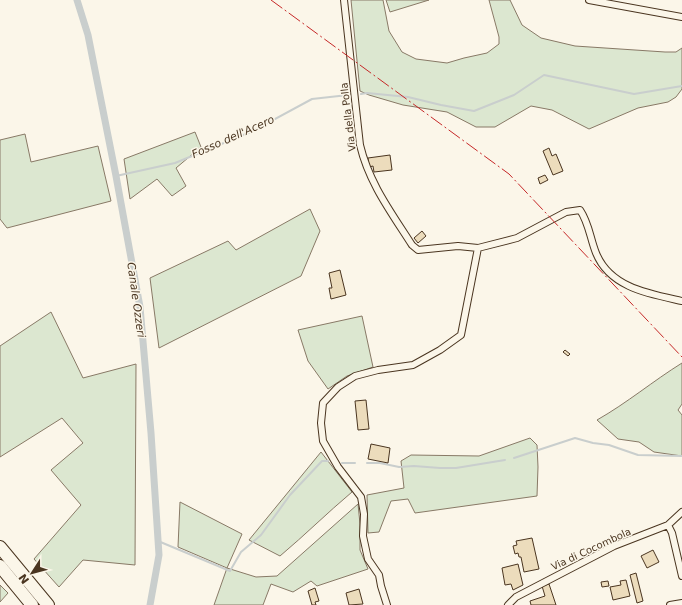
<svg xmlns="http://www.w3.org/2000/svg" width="682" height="605" font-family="'DejaVu Sans',sans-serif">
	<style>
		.green { fill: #dce7d0; stroke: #887966 }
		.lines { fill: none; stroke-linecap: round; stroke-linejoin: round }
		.stream { stroke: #c9cecd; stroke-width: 2 }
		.canal { stroke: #c9cecd; stroke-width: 7 }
		.building { fill: #ecdcbc; stroke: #4a3520 }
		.minor-casing { stroke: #4a3520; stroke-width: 8 }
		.motorway-casing { stroke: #4a3520; stroke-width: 14 }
		.minor { stroke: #fbf6e9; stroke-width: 6 }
		.motorway { stroke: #fbf6e9; stroke-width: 12 }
		.power { stroke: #c62828; stroke-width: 1; stroke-dasharray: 14 3 2 3; stroke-linecap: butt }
		.labels { text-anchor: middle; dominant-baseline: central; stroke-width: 3; stroke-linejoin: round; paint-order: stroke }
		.street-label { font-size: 10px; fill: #4a3520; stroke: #fbf6e9 }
		.water-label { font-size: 11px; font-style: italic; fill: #4a3520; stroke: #fbf6e9 }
	</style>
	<rect width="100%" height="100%" fill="#fbf6e9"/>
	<!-- green -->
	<path class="green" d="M351,0H383L389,31L402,52L416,59L447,63L464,58L487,53L499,44V37L489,0H510L522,25L541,38L575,46L665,52H676L682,48V89L676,97L668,102L638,108L589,129L552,110L531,106L495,127H476L447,112L403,105L369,95L360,91Z
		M386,0H429L390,12Z
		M195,132L201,147L176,168L186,186L172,196L157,179L130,199L124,159Z
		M25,134L31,162L98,146L111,201L7,228L0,219V140Z
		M310,209L320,231L301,276L159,348L150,278L228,241L236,250Z
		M51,312L83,378L136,364L135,565L83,560L59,587L34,559L81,505L51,470L83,443L62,418L0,457V346Z
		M362,316L373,367L347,376L328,389L308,361L298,330Z
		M682,363V404L678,410L682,415V456L654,452L639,442L618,439L597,420C627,403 653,381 682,363Z
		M530,438L537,445L538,467L537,496L415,513L408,499L391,501L379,532L368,533L367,495L404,488L401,461L411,455L479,456Z
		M321,452L352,492C327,513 305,535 280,556L249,540Z
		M180,502L242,534L227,568L256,577L277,576L358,504L360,524V550L368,569L317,586L311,581L293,592L271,584L263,605H214L227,568L178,547Z
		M0,585L8,593L0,602Z"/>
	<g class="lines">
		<!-- stream -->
		<path class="stream" d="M361,94L367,93L408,97L441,105L474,111L514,95L544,75L634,94L682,86
			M116,176L175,163L253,131L312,99L348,95
			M514,458L575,438L593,443L609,445L638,455L682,456
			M342,463H355
			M367,463H380L399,467L414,466L440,468H456L505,460
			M158,541L230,571L241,552L261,535L290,495L322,461H328"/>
		<!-- canal -->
		<path class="canal" d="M77,0L88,35L116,176L140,307L151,433L159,555L150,605"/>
	</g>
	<!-- building -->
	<path class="building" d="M549,148L552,156L556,154L563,171L553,175L543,151Z
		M390,155L392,170L374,172L373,166L369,167L368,158Z
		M545,175L548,180L540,184L538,178Z
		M422,231L426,236L418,243L414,238Z
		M340,270L346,295L331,299L329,288H332L329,273Z
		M565,350L570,354L568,356L563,352Z
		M366,400L369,429L358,430L355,401Z
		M371,444L390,448L388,463L368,459Z
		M532,538L539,569L524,572L521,557H519L518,553L515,554L513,546L517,545L516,541Z
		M653,550L659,562L647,568L641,556Z
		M518,564L523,585L513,590L511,584L505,585L502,568Z
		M636,573L643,601L637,603L630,575Z
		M626,580L630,596L613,600L610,587L621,585L620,581Z
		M608,581L609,586L602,587L601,582Z
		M549,584L556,605H531L530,601L545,596L542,586Z
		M315,588L319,601L315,602L316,605H312L308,591Z
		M359,589L363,604L349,605L346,593Z"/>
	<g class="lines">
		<defs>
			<path id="minor" d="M344,0L360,145C369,183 391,212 412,245L418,250L458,246L478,248L517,238L566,212L580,210C589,223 590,238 596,253C610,288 650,294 682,301
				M589,0L682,17
				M668,525L672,533L682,576
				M387,605L381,586L379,575L368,559L363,536L364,514L361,497L338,467L323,441L321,423L323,403L338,387L355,376L378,370L413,365L440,350L461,335L478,248
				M508,605L516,597L614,546L668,525L682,512
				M670,605L682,603"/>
			<path id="motorway" d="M0,547L48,605
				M0,566L32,605"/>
		</defs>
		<!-- minor casing -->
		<use href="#minor" class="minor-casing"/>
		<!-- motorway casing -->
		<use href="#motorway" class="motorway-casing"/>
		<!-- minor -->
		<use href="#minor" class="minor"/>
		<!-- motorway -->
		<use href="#motorway" class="motorway"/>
		<!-- power -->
		<path class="power" d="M271,0L509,174L682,357"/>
	</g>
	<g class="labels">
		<!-- street labels -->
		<g class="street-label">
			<text transform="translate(348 117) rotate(-97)">Via della Polla</text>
			<text transform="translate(591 549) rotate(-25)">Via di Cocombola</text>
		</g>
		<!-- water labels -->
		<g class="water-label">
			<text transform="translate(233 137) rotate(-24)">Fosso dell'Acero</text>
			<text transform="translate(136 300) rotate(82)">Canale Ozzeri</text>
		</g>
	</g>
	<!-- north arrow -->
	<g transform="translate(32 573) rotate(234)" stroke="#fbf6e9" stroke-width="3" paint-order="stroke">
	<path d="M0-3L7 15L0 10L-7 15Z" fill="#4a3520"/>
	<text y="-6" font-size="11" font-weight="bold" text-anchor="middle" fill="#4a3520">N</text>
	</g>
</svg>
